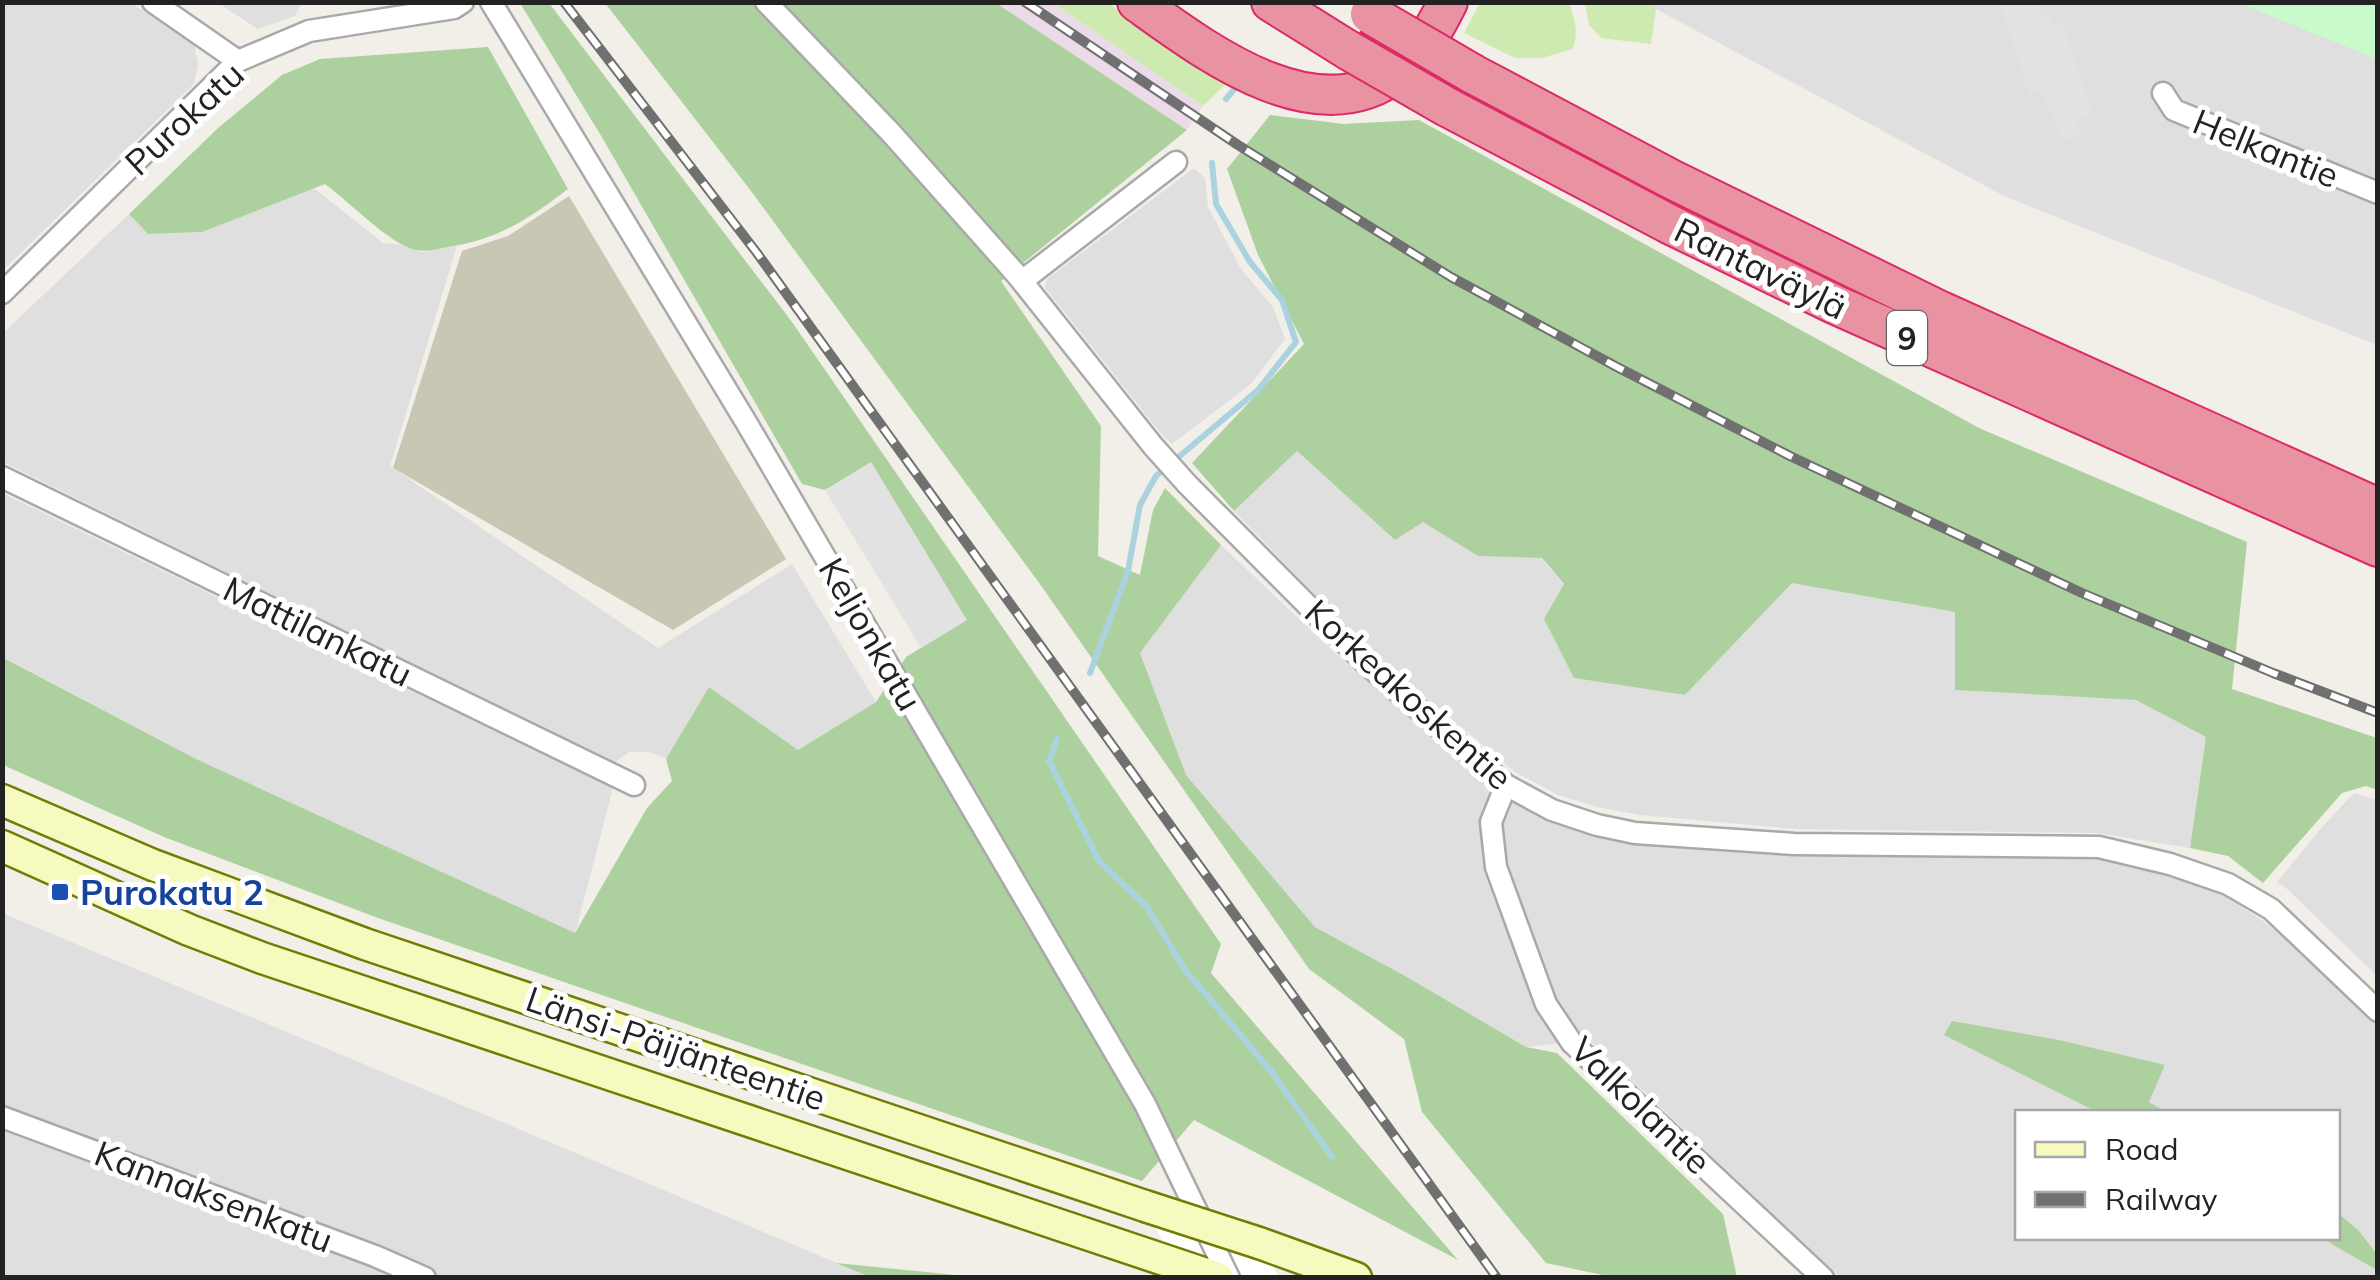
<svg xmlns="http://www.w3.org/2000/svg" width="2380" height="1280" font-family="Mulish,sans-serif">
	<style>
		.residential { fill: #e0dfdf }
		.industrial { fill: #ebdbe8 }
		.construction { fill: #c7c7b4 }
		.grass { fill: #cdebb0 }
		.forest { fill: #add19e }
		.park { fill: #c8facc }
		.parking { fill: #e2e2e2 }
		.pier { fill: #fff }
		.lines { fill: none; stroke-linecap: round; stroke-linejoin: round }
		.stream { stroke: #aad3df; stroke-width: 6 }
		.street-casing { stroke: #a9a9a9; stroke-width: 25 }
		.secondary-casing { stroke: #707d05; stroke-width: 35 }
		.highway-casing { stroke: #dc2a67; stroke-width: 42 }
		.street { stroke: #fff; stroke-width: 20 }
		.secondary { stroke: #f7fabf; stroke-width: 30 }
		.highway { stroke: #e892a2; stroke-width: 38 }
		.rail-casing { stroke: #707070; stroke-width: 10 }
		.rail { stroke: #fff; stroke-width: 6; stroke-dasharray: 19; stroke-linecap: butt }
		.secondary-bridge-casing { stroke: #707d05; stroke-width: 35; stroke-linecap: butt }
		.highway-bridge-casing { stroke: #dc2a67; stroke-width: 42; stroke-linecap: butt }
		.secondary-bridge { stroke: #f7fabf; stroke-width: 30 }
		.highway-bridge { stroke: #e892a2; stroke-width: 38 }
		.transit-dot { fill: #1a4fb4; stroke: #fff; stroke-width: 4 }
		.labels { text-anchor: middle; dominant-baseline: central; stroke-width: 10; stroke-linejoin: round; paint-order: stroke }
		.shield { fill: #fff; stroke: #646464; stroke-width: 2.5 }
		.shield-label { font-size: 32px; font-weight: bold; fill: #222 }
		.street-label { font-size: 35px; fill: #222; stroke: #fff }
		.transit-label { font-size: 35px; font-weight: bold; fill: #164399; stroke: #fff; text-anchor: start }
	</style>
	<rect width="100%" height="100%" fill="#f2efe9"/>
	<!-- residential -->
	<path class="residential" d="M3,2L131,3L194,44L198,64L194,84L3,270Z
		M218,3H301L295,16L258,29Z
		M1650,3H2377V345L2004,196L1656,9Z
		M1194,168L1205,178L1208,207L1241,269L1273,307L1285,339L1251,384L1172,444L1159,431L1045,288L1047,279Z
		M314,188L383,243L404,245L421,252L457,246L390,466L658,648L792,564L876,702L798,750L709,687L666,759L650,752H629L614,763L3,462V333L129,214L148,234L202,232Z
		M1297,451L1395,540L1423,521L1478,556L1541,558L1564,585L1574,678L1685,695L1792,582L1956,612L1955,690L2136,700L2206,737L2190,848L2098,833L1796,829L1640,815L1601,808L1558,795L1515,772L1370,651L1234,511Z
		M2,493L613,788L575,934L196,759L3,657Z
		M1221,545L1353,670L1592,837L1633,844L2097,858L2164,873L2223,895L2263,921L2305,954L2377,1026V1254L2359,1231L2338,1213V1112H2166L2149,1102L2165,1065L2084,1105L2097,1112H2018V1238H2324L2333,1245L2377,1270V1277H1840L1589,1040L1526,1047L1407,977L1315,927L1186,775L1140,653Z
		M2354,793L2377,800V976L2286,888L2277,882L2323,826Z
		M2,913L514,1127L870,1277H3Z"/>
	<!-- industrial -->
	<path class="industrial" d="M996,3H1053L1203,106L1187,130Z"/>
	<!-- construction -->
	<path class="construction" d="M569,196L786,559L673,630L393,468L462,251L508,236Z"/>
	<!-- grass -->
	<path class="grass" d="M1053,3H1109L1132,21L1226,84L1203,106Z
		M1480,3H1569C1574,18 1580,34 1572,49L1542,58H1515L1464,33Z
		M1585,3H1650L1656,9L1651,44L1601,38L1589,25Z"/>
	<!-- forest -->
	<path class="forest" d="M520,3H549L792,322L1221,944L1211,973L1458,1260L1194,1120L1142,1181L378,918L164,837L3,765L2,657L196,759L575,933L647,808L672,781L666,759L709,687L798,750L876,702L906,657L966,620L871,463L825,490L802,484L603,139Z
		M605,3H996L1187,130L1001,281L1101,426L1098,556L1140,575L1153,510L1165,488L1221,545L1140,653L1186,775L1315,927L1407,977L1526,1047L1557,1053L1723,1214L1737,1277H1612L1546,1263L1422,1112L1404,1039L1309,969L1042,587L751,191Z
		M488,47L568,189C526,221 497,240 443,248C429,251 419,253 405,246C380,234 349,202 325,184L202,232L148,234L129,214L217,129L282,75L320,59Z
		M1270,115L1344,124L1419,120L1979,428L2247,542L2232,689L2377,738V790L2366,786L2342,793L2263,883L2228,856L2190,848L2206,737L2136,700L1955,690V612L1792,583L1685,695L1574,678L1544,619L1564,584L1542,558L1478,556L1423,522L1395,540L1297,451L1234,511L1192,463L1304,344L1258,255L1227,169Z
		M1952,1021L2059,1040L2165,1065L2149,1102L2166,1112H2097L1944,1035Z
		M2338,1213L2359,1231L2377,1254V1270L2333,1245L2324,1238H2338Z
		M836,1263L976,1277H870Z"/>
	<!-- park -->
	<path class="park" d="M2239,3H2377V59Z"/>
	<!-- parking -->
	<path class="parking" d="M2000,3H2037L2042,16L2049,14L2052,24L2062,21L2093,114L2076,120L2081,134L2061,140L2042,91L2028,94Z
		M871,462L967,620L921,648L825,490Z"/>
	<!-- pier -->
	<path class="pier" d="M1132,1186L1243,1218L1279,1277H1180L1145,1206Z"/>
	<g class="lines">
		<!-- stream -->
		<path class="stream" d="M1226,99L1241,81
			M1090,673L1128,571L1140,505L1156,476L1258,390L1296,342L1282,300L1250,262L1216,204L1212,163
			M1057,739L1049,761L1099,861L1147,907L1185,970L1271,1071L1332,1157"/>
		<defs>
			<path id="street" d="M153,2L238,61
				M491,2L746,422L1145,1104L1229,1278
				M766,2L892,134L1017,275L1153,446L1187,484L1362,660L1506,785L1552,810L1597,825L1635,833L1794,844L2099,847L2170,864L2228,884L2271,909L2378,1011
				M2163,93L2174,110L2378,193
				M1022,281L1176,162
				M2,293L238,61L309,31L454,8L463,2
				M2,477L634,785
				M1506,785L1491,822L1496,867L1546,1004L1572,1043L1823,1278
				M2,1117L375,1256L425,1278"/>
			<path id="secondary" d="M2,800L153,865L365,944L1145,1206
				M2,846L189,930L262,958L1218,1278
				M1259,1243L1356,1278"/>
			<path id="highway" d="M1137,2C1204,50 1317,137 1399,71C1421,53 1436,26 1448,2
				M1271,2L1348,50
				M1473,74L1671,179L1941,311L2378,508
				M1447,107L1669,224L1834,304L2378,547"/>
		</defs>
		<!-- street casing -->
		<use href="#street" class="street-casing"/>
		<!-- secondary casing -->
		<use href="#secondary" class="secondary-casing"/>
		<!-- highway casing -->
		<use href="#highway" class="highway-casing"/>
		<!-- street -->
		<use href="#street" class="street"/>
		<!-- secondary -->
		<use href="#secondary" class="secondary"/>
		<!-- highway -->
		<use href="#highway" class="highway"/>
		<defs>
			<path id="rail" d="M564,2L757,253L1497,1278
				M1025,2L1238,145L1451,277L1617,367L1792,457L2082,593L2273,673L2378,713"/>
		</defs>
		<!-- rail casing -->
		<use href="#rail" class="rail-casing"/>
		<!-- rail -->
		<use href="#rail" class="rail"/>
		<defs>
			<path id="secondary-bridge" d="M1145,1206L1259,1243"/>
			<path id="highway-bridge" d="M1370,14L1473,74
				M1348,50L1447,107"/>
		</defs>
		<!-- secondary-bridge casing -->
		<use href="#secondary-bridge" class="secondary-bridge-casing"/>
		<!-- highway-bridge casing -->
		<use href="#highway-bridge" class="highway-bridge-casing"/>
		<!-- secondary-bridge -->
		<use href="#secondary-bridge" class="secondary-bridge"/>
		<!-- highway-bridge -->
		<use href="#highway-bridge" class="highway-bridge"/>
	</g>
	<!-- markers -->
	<rect class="transit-dot" x="50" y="882" width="20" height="20" rx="5"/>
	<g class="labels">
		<!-- shield labels -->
		<rect class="shield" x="1887" y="311" width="40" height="54" rx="8"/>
		<g class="shield-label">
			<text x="1907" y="338">9</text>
		</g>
		<!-- street labels -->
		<g class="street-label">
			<text transform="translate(184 118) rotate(-43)">Purokatu</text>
			<text transform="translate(2266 148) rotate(22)">Helkantie</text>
			<text transform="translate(1761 268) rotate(26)">Rantaväylä</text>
			<text transform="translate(318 631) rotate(26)">Mattilankatu</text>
			<text transform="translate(871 634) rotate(60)">Keljonkatu</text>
			<text transform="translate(1409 694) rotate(42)">Korkeakoskentie</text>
			<text transform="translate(676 1048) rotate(19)">Länsi-Päijänteentie</text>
			<text transform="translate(1641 1105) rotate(44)">Valkolantie</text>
			<text transform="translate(214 1196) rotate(21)">Kannaksenkatu</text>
		</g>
		<!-- transit labels -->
		<g class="transit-label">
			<text x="80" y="892">Purokatu 2</text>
		</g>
	</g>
	<!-- border -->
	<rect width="2380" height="1280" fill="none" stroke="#222222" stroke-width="10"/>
	<!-- legend -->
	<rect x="2015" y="1110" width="325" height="130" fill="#ffffff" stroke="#a7a7a7" stroke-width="2.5"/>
	<rect x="2035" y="1142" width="50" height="15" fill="#f7fabf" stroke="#a7a7a7" stroke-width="2.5"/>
	<text x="2105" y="1160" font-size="30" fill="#222222">Road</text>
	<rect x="2035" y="1192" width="50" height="15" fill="#707070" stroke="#a7a7a7" stroke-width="2.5"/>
	<text x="2105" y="1210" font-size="30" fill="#222222">Railway</text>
</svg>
